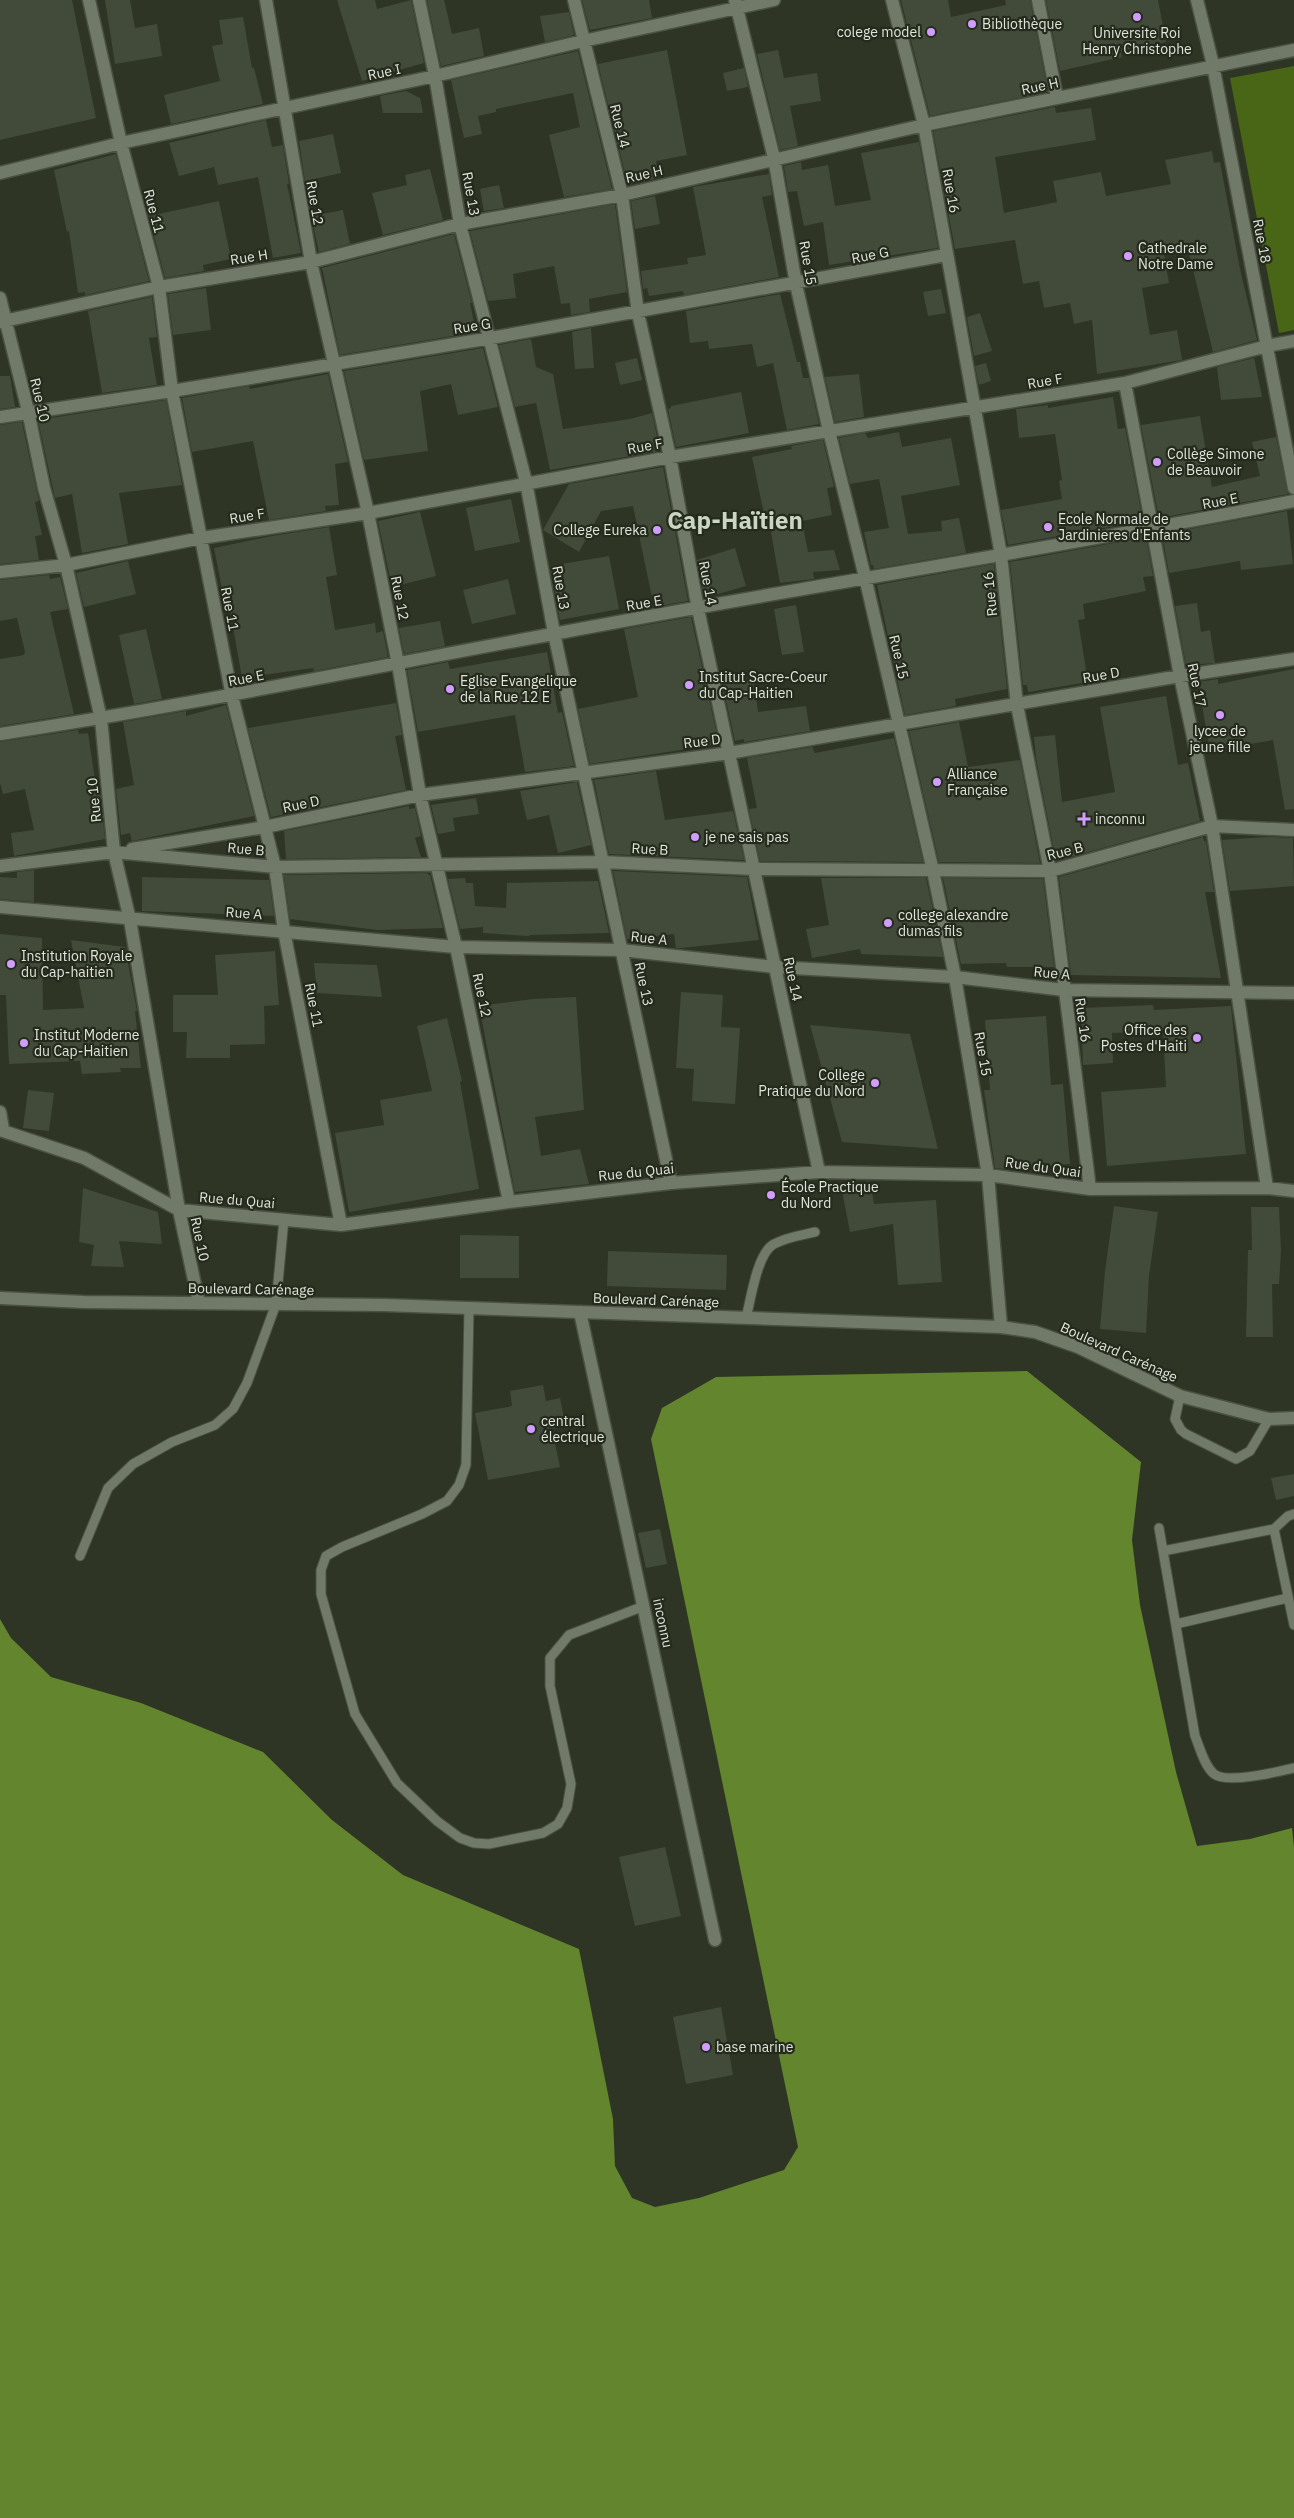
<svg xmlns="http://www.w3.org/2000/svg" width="1294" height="2518" font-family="'IBM Plex Sans',sans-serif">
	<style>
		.green { fill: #486615 }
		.water { fill: #62852d }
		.building { fill: #424a39 }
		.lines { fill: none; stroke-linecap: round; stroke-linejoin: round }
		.lane-casing { stroke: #4a5043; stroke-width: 11 }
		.street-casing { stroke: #4a5043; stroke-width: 15 }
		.secondary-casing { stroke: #4a5043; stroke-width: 15 }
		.lane { stroke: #717a68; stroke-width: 9 }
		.street { stroke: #717a68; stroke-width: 12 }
		.secondary { stroke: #717a68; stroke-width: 12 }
		.poi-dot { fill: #d19dfe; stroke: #242b1c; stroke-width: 2 }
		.labels { text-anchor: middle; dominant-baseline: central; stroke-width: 4.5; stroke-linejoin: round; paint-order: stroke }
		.poi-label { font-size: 14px; fill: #dfe4da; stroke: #242b1c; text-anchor: start }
		.street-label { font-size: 14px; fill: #dfe4da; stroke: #242b1c }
		.town-label { font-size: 24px; font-weight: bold; fill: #ccd5c1; stroke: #242b1c }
	</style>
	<rect width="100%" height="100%" fill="#2e3525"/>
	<!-- green -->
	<path class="green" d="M1294,66V330L1279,333L1230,78Z"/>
	<!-- water -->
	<path class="water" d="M1027,1371L1141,1462L1132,1540L1140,1605L1176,1772L1197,1846L1250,1839L1292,1828L1294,1847V2518H0V1619L11,1638L51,1677L141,1703L263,1752L332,1820L403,1875L579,1949L613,2119L615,2166L632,2198L655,2207L699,2198L784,2170L798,2147L651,1439L662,1408L716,1377Z"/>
	<!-- building -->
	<path class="building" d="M0,0H72L96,118L0,140Z
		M105,0H130L135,28L157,24L162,56L115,64Z
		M337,0H375L377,9L411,0L424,63L378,76L383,79L376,80V77L362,81Z
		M427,0H444L452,34L479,28L484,56L441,66Z
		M582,0H649L652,18L590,30Z
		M901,0H948L951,17L1006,5L1005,0H1030L1048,92L930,116Z
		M1046,0H1158L1166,42L1120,51L1122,57L1060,71Z
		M569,12L574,35L545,42L540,16Z
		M243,17L252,68H254L263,104L171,124L164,95L220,81L212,46L223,44L219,20Z
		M667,50L687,155L656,161L659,178L628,185L598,64Z
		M778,50L784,78L817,73L821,101L790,106L798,146L780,150L757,54Z
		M578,51L612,189L564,197L549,135L580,127L573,93L496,109V112L478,116L482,134L464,138L451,80Z
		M744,68L748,87L727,91L723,73Z
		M406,91L420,98L423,113H383L380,96Z
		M1055,107L1056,113L1091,108L1096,140L995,157L1004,213L1057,202L1053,181L1101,172L1106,196L1171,184L1165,160L1212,151L1214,163L1220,162L1240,269L1257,340L1213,352L1188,249L1164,254L1169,283L1142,288L1150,335L1177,330L1182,360L1097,374L1092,320L1074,324L1070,303L1044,308L1039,281L1023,284L1015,240L955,249L933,131Z
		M266,120L272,147L283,145L289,184H287L301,253L273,258L258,177L218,185L214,167L179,176L169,143Z
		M333,134L341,173L305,181L299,141Z
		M919,142L938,248L829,265L823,222L804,226L797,191L788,192L784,166L801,162L802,170L828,165L835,206L871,200L861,153Z
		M116,154L149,281L85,295V292L78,293L69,231L67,232L54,170Z
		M430,169L443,220L383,235L372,193L407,185L405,175Z
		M769,174L772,195L762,197L779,277L684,295L683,291L649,296L647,288L643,289L641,271L688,264L687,258L706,255L693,187Z
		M499,185L504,208L484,211L480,189Z
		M655,196L660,224L635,229L631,201Z
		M219,201L231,259L203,265L204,271L165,278L149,216Z
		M615,204L627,292L589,299L590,312L571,315L570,303L561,304L554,266L513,274L516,298L488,301L470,231Z
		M343,210L350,244L319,252L311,216Z
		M454,234L472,303H470L476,332L340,355L322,268Z
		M206,288L211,330L173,335L168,294Z
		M941,289L946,313L928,316L923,292Z
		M780,294L797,362H800L803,378H809L819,424L787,430L773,363L757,367L752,344L709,349L708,341L690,343L686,311Z
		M152,297L157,337L149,338L157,385L102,393L88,311Z
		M980,313L992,351L974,356L967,317Z
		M591,328L594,368L575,369L572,332Z
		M531,339L536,367L553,374L563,429L630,419L652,413L660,451L550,470L536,403L515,407L499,345Z
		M483,348L498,407L458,415L451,384L420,391L428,451L364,460L344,371Z
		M637,358L642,380L620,385L615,363Z
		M1254,358L1262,397L1221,400L1217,367Z
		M986,363L991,381L979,385L975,366Z
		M328,374L348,462L335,464L339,505L325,506L326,511L269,520L253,441L192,452L182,398L249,386L250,389Z
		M859,374L864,417L835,422L825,377Z
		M0,376H10L15,407L0,409Z
		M741,392L749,433L676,447L668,409L671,408V406Z
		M1113,397L1118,429L1125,428L1143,521L1008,545L1001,510L1062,499L1059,481L1062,480L1055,434L1019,438L1016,409L1048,405V408Z
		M166,400L182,485L119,493L128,544L82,553L72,494L55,498L38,420Z
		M1200,416L1212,487L1260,476L1252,442L1276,437L1288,494L1159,518L1141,425Z
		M20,422L22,423L39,501L35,502L42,535L35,536L39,560L0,564V425Z
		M899,432L902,447L951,438L960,485L901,496L908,534L942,531L941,521L959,518L966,553L874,569L873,565H871L864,532L889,528L879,479L850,484L839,438L865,433L868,438Z
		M823,440L834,487L827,488L832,515L802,521L808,552L834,550L840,570L813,572L814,579L780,583L770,527L767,528L752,457L792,449L791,446Z
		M663,467L688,601L654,607L633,506L601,511L579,552L543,530L569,484Z
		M511,499L520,542L475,551L466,508Z
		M1287,511L1293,564L1241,570L1240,561L1169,573L1162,534Z
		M420,512L436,576L392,587L378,521Z
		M329,527L337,575L326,577L335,630L375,623L376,633L383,631L388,657L314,671L313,668L242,678L228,598L224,599L214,548L272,536Z
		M1146,537L1153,576L1143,577L1146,591L1083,604L1085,619L1078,620L1088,682L1028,692L1027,685H1023L1010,562Z
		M735,548L746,586L704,598L697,560Z
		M609,556L619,609L560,620L550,566Z
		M128,561L136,594L84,607L76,573Z
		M994,564L1007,689L955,699L956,706L905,715L877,585Z
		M49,575L50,579L60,577L68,609L50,612L74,714L0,726V659L24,655L25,652L17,618L0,621V580Z
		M508,579L516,614L472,624L463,590Z
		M1197,603L1201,632L1210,630L1215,663L1186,665L1175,606Z
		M796,605L804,652L782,655L774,609Z
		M691,617L719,744L590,764L578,709L638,697L624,629Z
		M440,621L445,646L404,654L399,628Z
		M146,629L162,699L134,704L119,635Z
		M547,652L558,713L562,712L574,766L525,772L515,715L418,732L407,670L448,662L450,669Z
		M1294,669V809L1285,810L1273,740L1210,751L1198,682L1218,679V684Z
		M754,679L758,712L806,706L810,731L744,742V739L735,741L722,682Z
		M1166,696L1178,765L1188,763L1200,821L1056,861L1036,758L1034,737L1055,735L1062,802L1115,792L1100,707Z
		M396,703L402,735L395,736L406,790L271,817L248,728Z
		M226,705L254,816L132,841L130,833L121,835L116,789L134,785L123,722L186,711V716Z
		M959,722L968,767L1020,760L1040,863L939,862L909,731Z
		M78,730L79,734L88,733L97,793L100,792L105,839L14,856L11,833L34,830L25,789L3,794L0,783V742Z
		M894,738L923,862L760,861L749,809L757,808L747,758L812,747L815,753Z
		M656,771L665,820L733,811L744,860L609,854L594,780Z
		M577,782L591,845L558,853L549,815L527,820L520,791Z
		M476,798L479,814L453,818L455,831L438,834L431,805Z
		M409,806V809L415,808L421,836L415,838L421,857L286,859L284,831Z
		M1203,837L1204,841H1206L1214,892H1205L1221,978L1071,975L1059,877Z
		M1267,837L1293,838L1294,886L1230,891L1222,840Z
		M34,870V902L0,899V877L17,878V872Z
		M613,871L747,877L759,940L681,948H676L674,934L627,939Z
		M426,873L430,875L443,928L377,930L290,919L284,875Z
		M142,877L269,880L274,916L142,911Z
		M465,878L466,883H473L475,906L506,908L507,883L598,881L609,933L530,935L529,936L483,933V927L460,929L448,879Z
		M821,878H926L943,957L861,954L860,949L812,958L806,929L829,925Z
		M943,878L1043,879L1054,967H1007L1006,963L961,964Z
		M0,934L42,938L43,1010L84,1008L71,940L125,947L137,1011H135L141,1068H120L121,1072L82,1074L80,1061L9,1064L6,995H0Z
		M275,951L279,1005L264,1006L265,1044L230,1045V1058H186L187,1032H173V995H218L215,955Z
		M314,963L377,965L382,997L317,993Z
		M681,992L723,995L721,1027L740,1028L735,1104L692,1101L694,1069L676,1068Z
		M576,997L584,1110L535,1117L541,1156L580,1149L589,1184L515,1192L479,1006L533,999Z
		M1153,1005L1154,1010L1231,1006L1246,1154L1107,1166L1101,1092L1166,1087L1163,1031L1112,1033L1113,1063L1083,1065L1081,1008Z
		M1046,1016L1051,1085L1063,1084L1070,1164L1005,1169L995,1168L984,1090H990L985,1020Z
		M447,1018L462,1081L460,1082L479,1189L349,1212L335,1133L384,1125L380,1100L432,1091L417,1026Z
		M810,1025L910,1034L938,1149L842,1142Z
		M28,1090L54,1093L49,1131L23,1128Z
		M870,1181L874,1204L936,1200L942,1282L898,1285L893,1224L850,1232L841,1186Z
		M83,1188L158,1212L162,1244L119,1241L124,1267L91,1266L94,1245L79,1242Z
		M1114,1206L1158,1212L1149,1276L1146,1333L1100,1329L1105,1271Z
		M1251,1207H1279L1281,1251L1279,1284H1272L1273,1337H1246L1248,1250H1252Z
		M460,1235L519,1236V1278H460Z
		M608,1251L727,1255L726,1290L607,1286Z
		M543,1385L546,1401L560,1398L566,1427L552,1429L560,1467L488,1480L475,1413L512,1406L510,1391Z
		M1294,1474V1496L1276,1500L1271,1478Z
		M660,1529L667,1564L646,1568L638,1533Z
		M665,1847L681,1916L635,1926L619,1857Z
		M721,2007L733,2075L686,2084L673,2017Z"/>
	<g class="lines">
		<defs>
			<path id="lane" d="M469,1308L466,1465L459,1485L447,1501L422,1514L342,1547L326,1556L321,1570V1594L355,1714L397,1783L437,1821L460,1838L474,1843L489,1844L543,1833L558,1824L567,1808L571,1784L550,1686V1658L569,1635L644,1606
				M746,1318C751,1299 757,1253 774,1244C787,1237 802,1235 815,1232
				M1180,1396L1175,1419L1181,1430L1186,1434L1236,1459L1250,1451L1269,1419
				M1294,1514L1288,1516L1274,1529L1294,1625
				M1159,1528L1195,1736C1200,1748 1204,1765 1214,1774C1227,1784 1277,1772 1294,1768
				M1163,1551L1274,1529
				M80,1556L108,1488L133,1464L172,1442L215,1425L233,1409L247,1383L276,1304L284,1219
				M1176,1624L1288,1598"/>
			<path id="street" d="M89,0L121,143L159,287L172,391L232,696L275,867L284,931L341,1225
				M266,0L311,262L368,513L398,664L420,795L456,947L509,1202
				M419,0L435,76L460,224L526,482L554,633L671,1183
				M574,0L622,195L638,313L670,457L698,609L819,1172
				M735,0L774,158L796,284L829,431L865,577L933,871L955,977L988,1175L1001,1327
				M892,0L924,125L1001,555L1017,705L1050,871L1090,1189
				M1038,0L1057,98
				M1197,0L1213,65L1294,488
				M0,173L121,143L435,76L583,41L774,0
				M0,298L28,411L44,488L66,565L101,719L114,852L130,920L179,1210L199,1303
				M0,322L159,287L311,262L460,224L622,195L924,125L1294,50
				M1125,383L1180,676L1212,826L1267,1188
				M0,417L172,391L491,338L946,255
				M0,572L66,565L201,538L368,513L670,457L1125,383L1267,346L1294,341
				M0,734C185,706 368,668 553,634C799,587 1048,550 1294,501
				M132,849L265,827L420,795L729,753L1180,676L1294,659
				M0,866L114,852L275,867L602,862L754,869L1050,871L1212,826L1294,830
				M0,1112L3,1129
				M0,1130L84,1158L179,1210L341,1225L509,1202L671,1183L819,1172L988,1175L1090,1189L1267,1188L1294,1191
				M580,1312L715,1940"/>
			<path id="secondary" d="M0,907L456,947L621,950L775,967L955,977L1064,990L1294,993
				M0,1298L84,1302L384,1305L1001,1327L1035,1332L1078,1347L1180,1396L1269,1419L1294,1418"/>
		</defs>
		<!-- lane casing -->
		<use href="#lane" class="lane-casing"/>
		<!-- street casing -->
		<use href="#street" class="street-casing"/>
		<!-- secondary casing -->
		<use href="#secondary" class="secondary-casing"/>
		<!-- lane -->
		<use href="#lane" class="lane"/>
		<!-- street -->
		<use href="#street" class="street"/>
		<!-- secondary -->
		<use href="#secondary" class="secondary"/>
	</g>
	<!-- markers -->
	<g class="poi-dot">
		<circle cx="1137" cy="17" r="5"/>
		<circle cx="972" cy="24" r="5"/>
		<circle cx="931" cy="32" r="5"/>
		<circle cx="1128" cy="256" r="5"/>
		<circle cx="1157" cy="462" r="5"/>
		<circle cx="1048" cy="527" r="5"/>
		<circle cx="657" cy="530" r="5"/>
		<circle cx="689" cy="685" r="5"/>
		<circle cx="450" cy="689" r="5"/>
		<circle cx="1220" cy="715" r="5"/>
		<circle cx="937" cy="782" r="5"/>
		<path d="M1081.5 811.5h5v5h5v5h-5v5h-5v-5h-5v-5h5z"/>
		<circle cx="695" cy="837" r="5"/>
		<circle cx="888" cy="923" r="5"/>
		<circle cx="11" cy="964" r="5"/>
		<circle cx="1197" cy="1038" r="5"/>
		<circle cx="24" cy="1043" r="5"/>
		<circle cx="875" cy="1083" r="5"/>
		<circle cx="771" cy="1195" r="5"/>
		<circle cx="531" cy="1429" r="5"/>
		<circle cx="706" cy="2047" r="5"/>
	</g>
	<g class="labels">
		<!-- poi labels -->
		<g class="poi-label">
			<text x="982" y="24">Bibliothèque</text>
			<text x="921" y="32" text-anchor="end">colege model</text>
			<text x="1137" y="33" text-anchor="middle">Universite Roi<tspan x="1137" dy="16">Henry Christophe</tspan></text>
			<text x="1138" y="248">Cathedrale<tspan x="1138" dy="16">Notre Dame</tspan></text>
			<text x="1167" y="454">Collège Simone<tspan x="1167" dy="16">de Beauvoir</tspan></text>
			<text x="1058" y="519">Ecole Normale de<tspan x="1058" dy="16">Jardinieres d'Enfants</tspan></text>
			<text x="647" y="530" text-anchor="end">College Eureka</text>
			<text x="699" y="677">Institut Sacre-Coeur<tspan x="699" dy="16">du Cap-Haitien</tspan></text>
			<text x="460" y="681">Eglise Evangelique<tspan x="460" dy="16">de la Rue 12 E</tspan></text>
			<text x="1220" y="731" text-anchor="middle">lycee de<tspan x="1220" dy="16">jeune fille</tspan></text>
			<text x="947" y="774">Alliance<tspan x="947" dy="16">Française</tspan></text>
			<text x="1095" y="819">inconnu</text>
			<text x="705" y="837">je ne sais pas</text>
			<text x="898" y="915">college alexandre<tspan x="898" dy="16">dumas fils</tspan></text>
			<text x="21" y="956">Institution Royale<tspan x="21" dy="16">du Cap-haitien</tspan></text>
			<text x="1187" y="1030" text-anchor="end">Office des<tspan x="1187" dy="16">Postes d'Haiti</tspan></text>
			<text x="34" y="1035">Institut Moderne<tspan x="34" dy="16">du Cap-Haitien</tspan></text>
			<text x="865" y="1075" text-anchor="end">College<tspan x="865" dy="16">Pratique du Nord</tspan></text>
			<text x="781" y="1187">École Practique<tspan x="781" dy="16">du Nord</tspan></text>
			<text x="541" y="1421">central<tspan x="541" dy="16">électrique</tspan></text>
			<text x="716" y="2047">base marine</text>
		</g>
		<!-- street labels -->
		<g class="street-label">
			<text transform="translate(384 72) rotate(-12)">Rue I</text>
			<text transform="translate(1040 86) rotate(-12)">Rue H</text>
			<text transform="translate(620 126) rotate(76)">Rue 14</text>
			<text transform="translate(644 174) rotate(-13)">Rue H</text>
			<text transform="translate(951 191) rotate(80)">Rue 16</text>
			<text transform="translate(471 194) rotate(80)">Rue 13</text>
			<text transform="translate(315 203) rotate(80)">Rue 12</text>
			<text transform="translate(154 211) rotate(75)">Rue 11</text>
			<text transform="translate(1262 241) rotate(79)">Rue 18</text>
			<text transform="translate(870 255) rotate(-11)">Rue G</text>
			<text transform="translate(249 257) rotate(-9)">Rue H</text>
			<text transform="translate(808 263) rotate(80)">Rue 15</text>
			<text transform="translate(472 326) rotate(-9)">Rue G</text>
			<text transform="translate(1045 381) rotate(-10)">Rue F</text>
			<text transform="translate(40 400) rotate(77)">Rue 10</text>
			<text transform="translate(645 446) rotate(-10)">Rue F</text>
			<text transform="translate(1220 501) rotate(-11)">Rue E</text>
			<text transform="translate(247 516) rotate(-9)">Rue F</text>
			<text transform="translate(708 583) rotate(79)">Rue 14</text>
			<text transform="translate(561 588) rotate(80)">Rue 13</text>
			<text transform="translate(990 594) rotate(-96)">Rue 16</text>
			<text transform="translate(400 598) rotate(79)">Rue 12</text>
			<text transform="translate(644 603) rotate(-10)">Rue E</text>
			<text transform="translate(230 609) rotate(79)">Rue 11</text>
			<text transform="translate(899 657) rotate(77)">Rue 15</text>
			<text transform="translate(1101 675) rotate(-10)">Rue D</text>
			<text transform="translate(246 678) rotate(-11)">Rue E</text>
			<text transform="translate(1197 685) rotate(78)">Rue 17</text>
			<text transform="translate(702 741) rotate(-7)">Rue D</text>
			<text transform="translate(94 800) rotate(-96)">Rue 10</text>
			<text transform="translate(301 804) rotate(-12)">Rue D</text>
			<text transform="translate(246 849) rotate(5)">Rue B</text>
			<text transform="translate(650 849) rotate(3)">Rue B</text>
			<text transform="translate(1065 851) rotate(-14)">Rue B</text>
			<text transform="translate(244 913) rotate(4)">Rue A</text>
			<text transform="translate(649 938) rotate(6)">Rue A</text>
			<text transform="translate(1052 973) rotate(5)">Rue A</text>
			<text transform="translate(793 979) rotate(78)">Rue 14</text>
			<text transform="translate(644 984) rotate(78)">Rue 13</text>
			<text transform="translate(482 995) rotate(78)">Rue 12</text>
			<text transform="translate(314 1005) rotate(79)">Rue 11</text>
			<text transform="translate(1083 1020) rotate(82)">Rue 16</text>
			<text transform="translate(983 1054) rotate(80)">Rue 15</text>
			<text transform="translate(1043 1167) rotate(8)">Rue du Quai</text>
			<text transform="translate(636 1172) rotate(-6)">Rue du Quai</text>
			<text transform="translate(237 1200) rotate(5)">Rue du Quai</text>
			<text transform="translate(200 1239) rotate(78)">Rue 10</text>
			<text transform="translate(251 1289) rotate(1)">Boulevard Carénage</text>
			<text transform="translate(656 1300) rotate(2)">Boulevard Carénage</text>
			<text transform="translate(1119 1352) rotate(24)">Boulevard Carénage</text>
			<text transform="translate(663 1623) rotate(78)">inconnu</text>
		</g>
		<!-- town labels -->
		<g class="town-label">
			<text x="735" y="520">Cap-Haïtien</text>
		</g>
	</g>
</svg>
